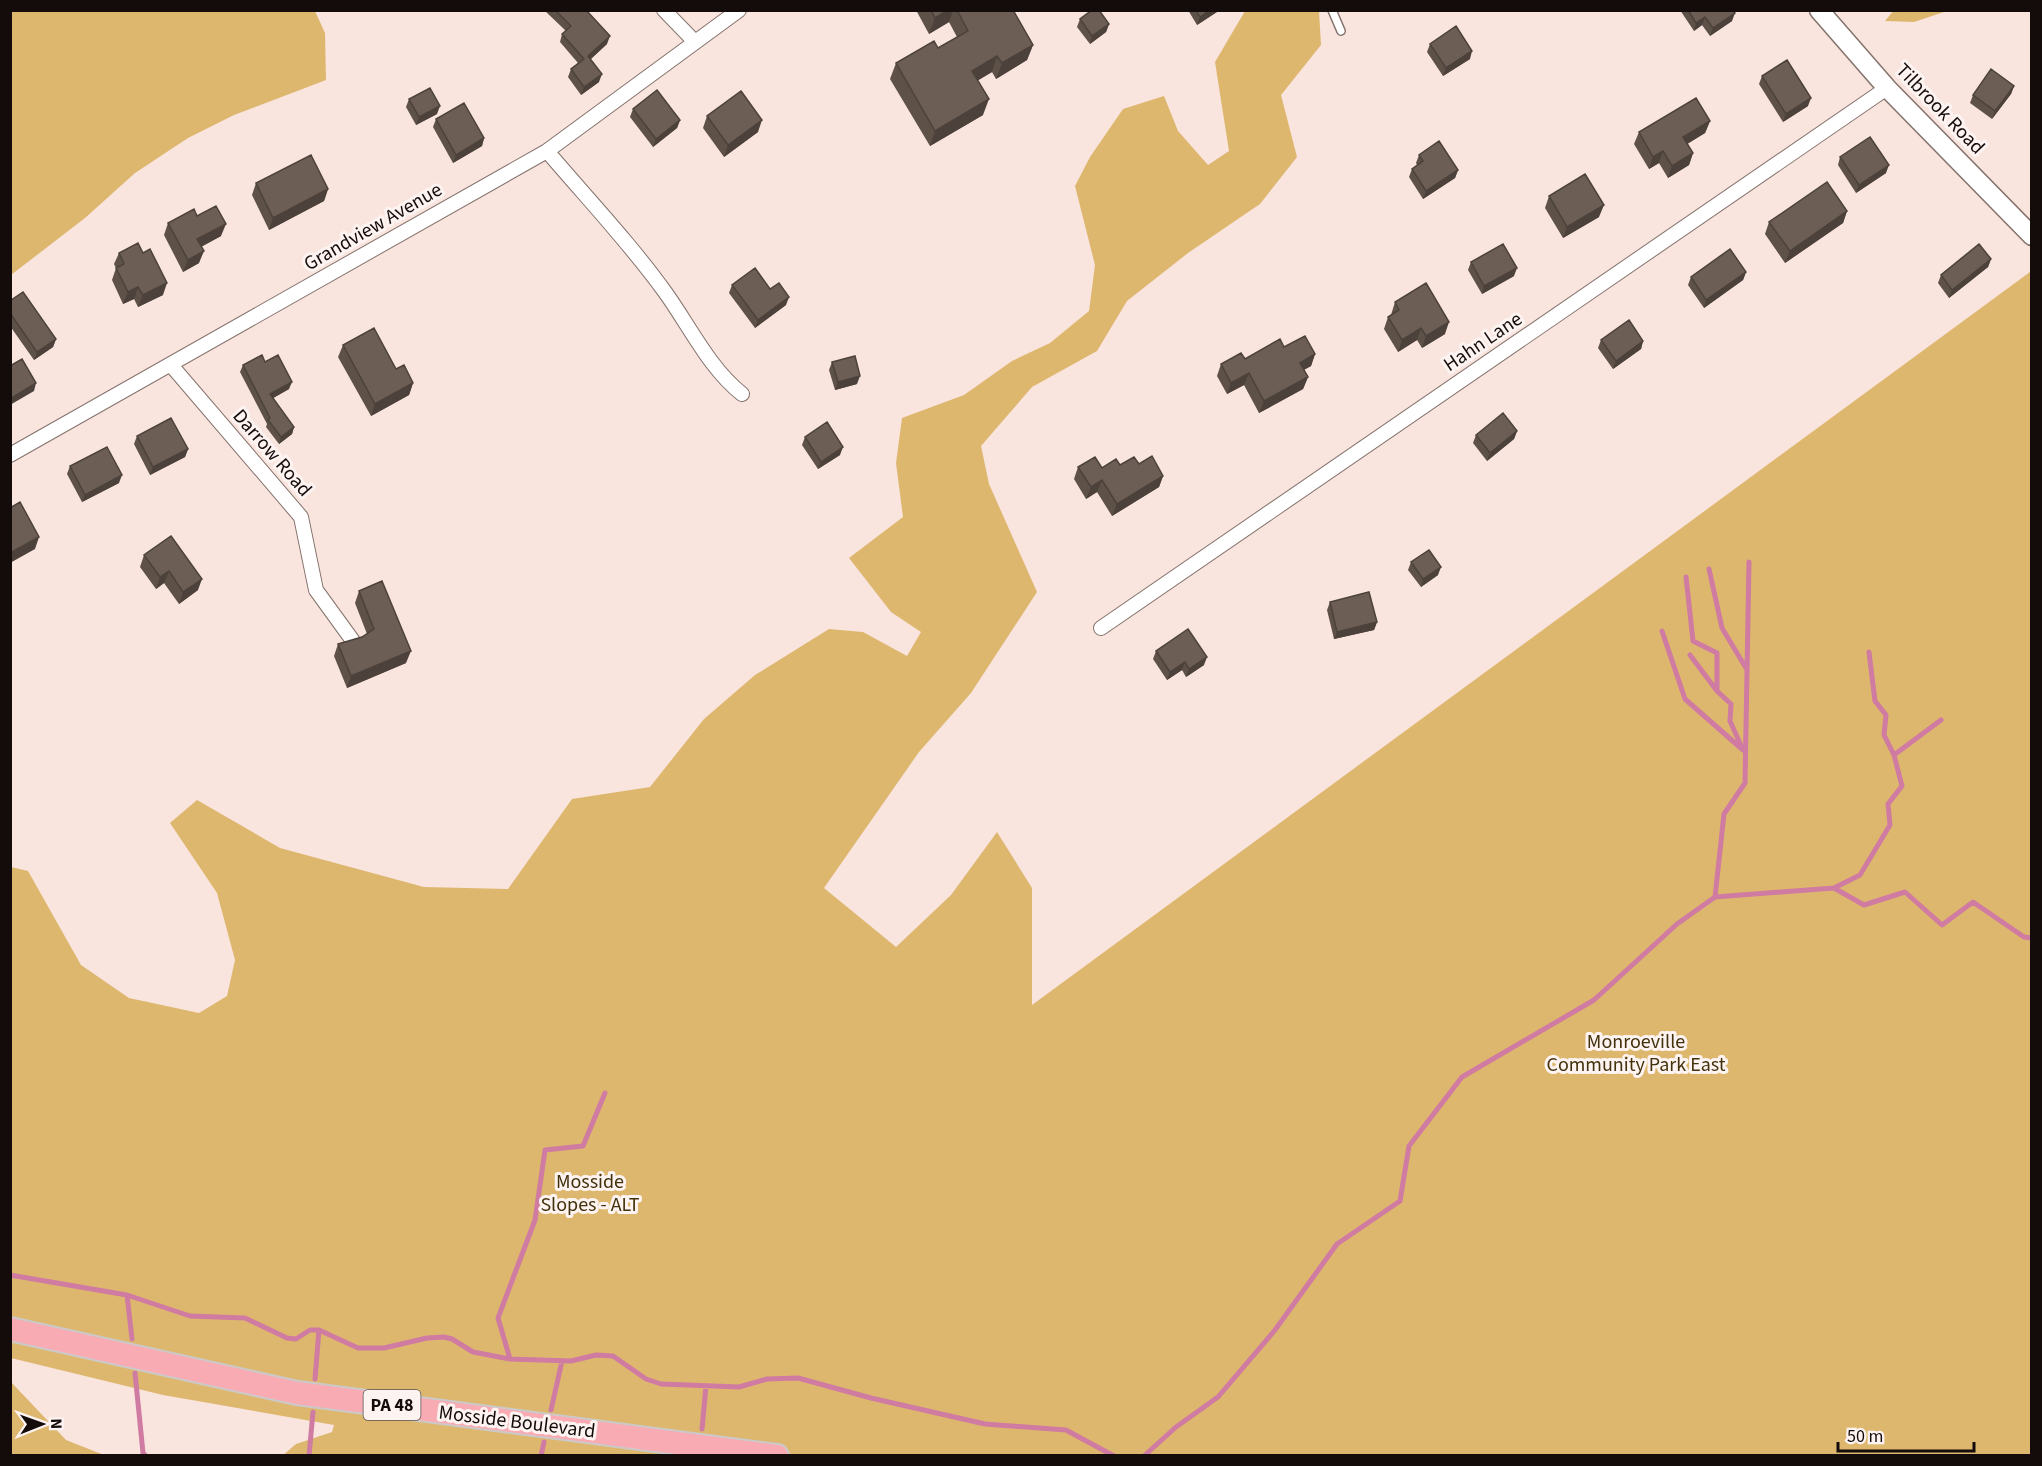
<svg xmlns="http://www.w3.org/2000/svg" width="2042" height="1466" font-family="'Source Sans 3',sans-serif">
	<style>
		.green { fill: #deb76f }
		.lines { fill: none; stroke-linecap: round; stroke-linejoin: round }
		.stream { stroke: #d07ba1; stroke-width: 5 }
		.service-casing { stroke: #84726c; stroke-width: 10 }
		.minor-casing { stroke: #84726c; stroke-width: 16 }
		.tertiary-casing { stroke: #84726c; stroke-width: 21 }
		.primary-casing { stroke: #cbcac9; stroke-width: 26 }
		.service { stroke: #fff; stroke-width: 7 }
		.minor { stroke: #fff; stroke-width: 14 }
		.tertiary { stroke: #fff; stroke-width: 18 }
		.primary { stroke: #f9abb4; stroke-width: 22 }
		.wall { fill: #5d5148 }
		.shaded-wall { fill: #4c423b }
		.building { fill: #6c5e54; stroke: #4c423b; stroke-width: 1.5 }
		.labels { text-anchor: middle; dominant-baseline: central; stroke-width: 6; stroke-linejoin: round; paint-order: stroke }
		.shield { fill: #fdf4f2; stroke: #595250; stroke-width: 1.5 }
		.shield-label { font-size: 18px; font-weight: bold; fill: #130c0a }
		.street-label { font-size: 20px; fill: #130c0a; stroke: #fdf4f2 }
		.park-label { font-size: 20px; fill: #43310b; stroke: #fdf4f2 }
	</style>
	<rect width="100%" height="100%" fill="#f9e4de"/>
	<!-- green -->
	<path class="green" d="M11,10L315,11L325,33L326,80L234,115L188,138L135,173L85,218L11,275Z
		M1894,10H1947V11L1914,22L1885,21Z
		M1245,11H1319L1321,45L1281,95L1297,157L1260,204L1188,253L1127,301L1097,351L1032,387L981,446L989,484L1037,592L971,693L919,752L824,888L896,947L951,895L997,832L1032,888V1005L2030,272L2031,1455L282,1456L296,1444L332,1432L334,1425L163,1395L11,1358V867L28,871L81,965L129,998L199,1013L227,996L235,960L217,893L170,823L197,800L280,848L424,887L508,889L572,799L650,787L704,719L755,675L829,629L863,632L907,656L921,632L891,612L849,558L903,517L896,463L902,418L964,395L1012,361L1050,343L1089,311L1095,265L1075,186L1090,157L1123,109L1164,96L1178,131L1208,165L1229,151L1215,62Z
		M11,1382L66,1440L104,1455H11Z"/>
	<g class="lines">
		<!-- stream -->
		<path class="stream" d="M1709,569L1722,628L1746,668
			M1686,577L1693,641L1717,653V691L1731,704L1730,721L1743,750
			M1662,631L1685,699L1743,750
			M1869,652L1875,701L1886,715L1884,735L1894,755
			M1690,655L1717,691
			M1834,888L1860,875L1890,825L1888,804L1902,786L1894,755L1941,720
			M1715,897L1724,814L1745,783L1749,562
			M10,1275L127,1295L190,1316L245,1318L287,1338L296,1339L310,1330H319L358,1348H384L427,1338L444,1337L452,1339L473,1352L510,1359L571,1361L596,1355L613,1356L646,1379L661,1384L739,1387L767,1379L798,1378L871,1398L985,1424L1066,1430L1114,1456
			M127,1295L132,1339
			M510,1359L498,1318L535,1220L545,1150L583,1146L605,1093
			M135,1373L143,1453L146,1456
			M315,1379L319,1330
			M551,1410L562,1361
			M702,1429L706,1386
			M309,1456L313,1412
			M541,1456L544,1442
			M1144,1456L1176,1427L1218,1397L1275,1330L1337,1244L1400,1201L1409,1146L1462,1077L1594,1000L1677,924L1715,897L1834,888L1864,905L1905,892L1942,925L1973,902L2024,937L2032,938"/>
		<defs>
			<path id="service" d="M1332,10L1341,31"/>
			<path id="minor" d="M664,10L695,42
				M547,151C586,197 629,242 665,292C689,325 709,368 742,394
				M171,365L301,517L316,590L353,641
				M10,455L547,151L739,10
				M1101,628L1887,88"/>
			<path id="tertiary" d="M1819,10L1887,88L2032,236"/>
			<path id="primary" d="M10,1329L297,1393L777,1456"/>
		</defs>
		<!-- service casing -->
		<use href="#service" class="service-casing"/>
		<!-- minor casing -->
		<use href="#minor" class="minor-casing"/>
		<!-- tertiary casing -->
		<use href="#tertiary" class="tertiary-casing"/>
		<!-- primary casing -->
		<use href="#primary" class="primary-casing"/>
		<!-- service -->
		<use href="#service" class="service"/>
		<!-- minor -->
		<use href="#minor" class="minor"/>
		<!-- tertiary -->
		<use href="#tertiary" class="tertiary"/>
		<!-- primary -->
		<use href="#primary" class="primary"/>
	</g>
	<!-- wall -->
	<path class="wall" d="M544,10H586L607,44L591,59L599,82L581,95L568,77L571,69L578,63L560,42L562,34L566,31Z
		M916,10H1013L1033,45L1027,60L996,79L992,72L978,80L983,115L930,146L890,79L896,63L938,48L957,37L949,22L929,34Z
		M1188,10H1220L1197,25Z
		M1680,10H1733L1732,21L1710,36L1702,25L1694,31Z
		M1080,19L1109,24L1106,32L1090,44L1077,27Z
		M1430,44L1470,59L1443,76L1427,52Z
		M1762,76L1808,106L1783,122L1759,84Z
		M2014,86L2011,94L1992,119L1970,103L1973,95Z
		M409,99L437,114L416,125L406,107Z
		M633,109L680,120L677,128L653,147L630,117Z
		M707,116L758,132L724,157L703,128Z
		M436,119L484,138L482,146L453,163L433,127Z
		M1710,121L1705,133L1687,144L1693,153L1689,165L1668,178L1659,163L1649,169L1634,144L1639,132Z
		M1419,155L1458,170L1455,178L1423,199L1409,177L1412,169L1417,165L1416,163Z
		M1840,157L1886,173L1856,193L1838,165Z
		M256,183L328,189L324,201L269,230L252,195Z
		M1549,196L1599,217L1563,238L1545,208Z
		M1847,211L1843,223L1785,263L1765,234L1769,222Z
		M197,216L221,236L201,247L199,263L183,272L164,235L168,223Z
		M119,253L163,295L138,307L134,299L123,304L112,280L116,268L114,264Z
		M1991,259L1988,267L1949,298L1938,283L1941,275Z
		M1471,262L1514,276L1482,294L1468,270Z
		M1746,272L1743,280L1704,308L1688,285L1691,277Z
		M732,285L770,289L786,305L755,328L729,293Z
		M10,301L56,339L53,347L34,360L10,326Z
		M1395,302L1445,334L1422,348L1417,340L1398,352L1384,329L1388,317L1391,315Z
		M1601,340L1643,341L1641,349L1613,369L1598,348Z
		M343,345L413,383L409,395L371,416L338,357Z
		M1284,347L1315,354L1311,366L1304,370L1308,377L1303,389L1259,413L1244,385L1227,394L1217,376L1221,364L1245,359Z
		M265,362L289,389L273,398L294,427L292,434L279,444L266,427L267,424L240,372L243,365Z
		M832,362L857,384L835,390L829,370Z
		M1517,431L1514,439L1487,461L1473,443L1476,435Z
		M137,436L188,449L185,457L150,475L134,444Z
		M805,437L840,455L818,469L802,445Z
		M1139,464L1163,476L1159,487L1112,516L1097,492L1086,499L1074,479L1078,467L1102,468L1120,465Z
		M70,466L119,483L82,502L67,474Z
		M144,555L198,590L179,604L164,583L156,589L140,567Z
		M1411,562L1438,575L1421,587L1408,570Z
		M359,591L406,663L347,688L334,656L338,644L362,637L367,634L355,603Z
		M1330,602L1377,622L1374,630L1334,639L1327,610Z
		M1156,651L1204,665L1186,677L1182,670L1167,680L1153,659Z"/>
	<!-- shaded-wall -->
	<path class="shaded-wall" d="M948,10H953L949,22L929,34L935,18Z
		M1210,10H1220L1197,25L1200,17Z
		M1735,13L1732,21L1710,36L1713,28Z
		M1705,17L1702,25L1694,31L1696,23Z
		M1109,24L1106,32L1090,44L1092,36Z
		M610,36L607,44L585,64L588,56Z
		M1033,45L1027,60L996,79L1002,63Z
		M1472,51L1470,59L1443,76L1446,68Z
		M997,56L992,72L967,87L972,71Z
		M602,74L599,82L581,95L584,87Z
		M2014,86L2011,94L1992,119L1995,111Z
		M1811,98L1808,106L1783,122L1786,114Z
		M989,99L983,115L930,146L935,131Z
		M440,106L437,114L416,125L419,117Z
		M680,120L677,128L653,147L656,139Z
		M762,120L758,132L724,157L728,145Z
		M1710,121L1705,133L1679,149L1683,137Z
		M484,138L482,146L453,163L456,155Z
		M1663,151L1659,163L1649,169L1653,157Z
		M1693,153L1689,165L1668,178L1672,166Z
		M1889,165L1886,173L1856,193L1859,185Z
		M1458,170L1455,178L1423,199L1426,191Z
		M328,189L324,201L269,230L273,218Z
		M1604,205L1599,217L1563,238L1567,227Z
		M1847,211L1843,223L1785,263L1790,251Z
		M226,224L221,236L193,251L197,239Z
		M204,251L199,263L183,272L188,260Z
		M1991,259L1988,267L1949,298L1952,290Z
		M1517,268L1514,276L1482,294L1484,286Z
		M1746,272L1743,280L1704,308L1706,300Z
		M167,283L163,295L138,307L143,295Z
		M138,287L134,299L123,304L128,292Z
		M789,297L786,305L755,328L758,320Z
		M1449,322L1445,334L1422,348L1426,336Z
		M1421,328L1417,340L1398,352L1402,340Z
		M56,339L53,347L34,360L37,352Z
		M1643,341L1641,349L1613,369L1616,361Z
		M1315,354L1311,366L1295,374L1300,363Z
		M1249,373L1244,385L1227,394L1231,383Z
		M860,376L857,384L835,390L838,382Z
		M1308,377L1303,389L1259,413L1264,401Z
		M292,382L289,389L268,401L270,394Z
		M36,383L34,391L10,405V399Z
		M413,383L409,395L371,416L375,404Z
		M294,427L292,434L279,444L281,437Z
		M1517,431L1514,439L1487,461L1490,453Z
		M843,447L840,455L818,469L821,462Z
		M188,449L185,457L150,475L153,467Z
		M122,475L119,483L82,502L85,495Z
		M1163,476L1159,487L1112,516L1117,504Z
		M1102,480L1097,492L1086,499L1091,487Z
		M39,537L35,549L10,563V553Z
		M1441,567L1438,575L1421,587L1423,579Z
		M169,571L164,583L156,589L160,577Z
		M202,579L198,590L179,604L183,592Z
		M1377,622L1374,630L1334,639L1337,632Z
		M411,651L406,663L347,688L351,676Z
		M1207,657L1204,665L1186,677L1189,669Z
		M1185,662L1182,670L1167,680L1170,672Z"/>
	<!-- building -->
	<path class="building" d="M555,10H586L610,36L588,56L602,74L584,87L571,69L584,59L562,34L571,26Z
		M931,10H948L935,18Z
		M957,10H1013L1033,45L1002,63L997,56L972,71L989,99L935,131L896,63L934,41L938,48L968,31Z
		M1092,10H1099L1109,24L1092,36L1080,19Z
		M1196,10H1210L1200,17Z
		M1688,10H1733L1735,13L1713,28L1705,17L1696,23Z
		M1456,26L1472,51L1446,68L1430,44Z
		M1787,60L1811,98L1786,114L1762,76Z
		M1991,69L2014,86L1995,111L1973,95Z
		M430,88L440,106L419,117L409,99Z
		M657,90L680,120L656,139L633,109Z
		M741,91L762,120L728,145L707,116Z
		M1696,98L1710,121L1683,137L1693,153L1672,166L1663,151L1653,157L1639,132Z
		M464,103L484,138L456,155L436,119Z
		M1870,137L1889,165L1859,185L1840,157Z
		M1439,141L1458,170L1426,191L1412,169L1423,161L1419,155Z
		M311,155L328,189L273,218L256,183Z
		M1585,174L1604,205L1567,227L1549,196Z
		M1827,182L1847,211L1790,251L1769,222Z
		M216,206L226,224L197,239L204,251L188,260L168,223L194,209L197,216Z
		M138,243L143,253L150,249L167,283L143,295L138,287L128,292L116,268L124,264L119,253Z
		M1503,244L1517,268L1484,286L1471,262Z
		M1979,244L1991,259L1952,290L1941,275Z
		M1730,249L1746,272L1706,300L1691,277Z
		M755,268L770,289L779,283L789,297L758,320L732,285Z
		M1426,283L1449,322L1426,336L1421,328L1402,340L1388,317L1399,310L1395,302Z
		M23,292L56,339L37,352L10,313V301Z
		M1629,320L1643,341L1616,361L1601,340Z
		M374,328L396,369L404,365L413,383L375,404L343,345Z
		M1305,336L1315,354L1300,363L1308,377L1264,401L1249,373L1231,383L1221,364L1241,353L1245,359L1280,339L1284,347Z
		M262,355L265,362L278,355L292,382L270,394L294,427L281,437L268,420L270,418L243,365Z
		M855,356L860,376L838,382L832,362Z
		M22,359L36,383L10,399V366Z
		M1503,413L1517,431L1490,453L1476,435Z
		M171,418L188,449L153,467L137,436Z
		M827,422L843,447L821,462L805,437Z
		M107,447L122,475L85,495L70,466Z
		M1152,456L1163,476L1117,504L1102,480L1091,487L1078,467L1095,457L1102,468L1116,459L1120,465L1134,457L1139,464Z
		M20,502L39,537L10,553V508Z
		M171,536L202,579L183,592L169,571L160,577L144,555Z
		M1429,550L1441,567L1423,579L1411,562Z
		M382,581L411,651L351,676L338,644L362,637L374,629L359,591Z
		M1369,592L1377,622L1337,632L1330,602Z
		M1188,629L1207,657L1189,669L1185,662L1170,672L1156,651Z"/>
	<g class="labels">
		<!-- shield labels -->
		<rect class="shield" x="363.5" y="1390" width="57" height="30" rx="4.5"/>
		<g class="shield-label">
			<text x="392" y="1405">PA 48</text>
		</g>
		<!-- street labels -->
		<g class="street-label">
			<text transform="translate(1940 109) rotate(46)">Tilbrook Road</text>
			<text transform="translate(373 227) rotate(-30)">Grandview Avenue</text>
			<text transform="translate(1483 342) rotate(-34)">Hahn Lane</text>
			<text transform="translate(272 453) rotate(49)">Darrow Road</text>
			<text transform="translate(517 1422) rotate(7)">Mosside Boulevard</text>
		</g>
		<!-- park labels -->
		<g class="park-label">
			<text x="1636" y="1042">Monroeville<tspan x="1636" dy="23">Community Park East</tspan></text>
			<text x="590" y="1182">Mosside<tspan x="590" dy="23">Slopes - ALT</tspan></text>
		</g>
	</g>
	<!-- border -->
	<rect width="2042" height="1466" fill="none" stroke="#130c0a" stroke-width="24"/>
	<!-- north arrow -->
	<g transform="translate(42 1424) rotate(89)" stroke="#fdf4f2" stroke-width="4.5" paint-order="stroke">
	<path d="M0-4.5L10 22L0 15L-10 22Z" fill="#130c0a"/>
	<text y="-9" font-size="16" font-weight="bold" text-anchor="middle" fill="#130c0a">N</text>
	</g>
	<!-- scale -->
	<path d="M1838 1442v9h136v-9" fill="none" stroke="#130c0a" stroke-width="3"/>
	<text x="1847" y="1442" font-size="18" fill="#130c0a" stroke="#fdf4f2" stroke-width="4.5" paint-order="stroke">50 m</text>
</svg>
